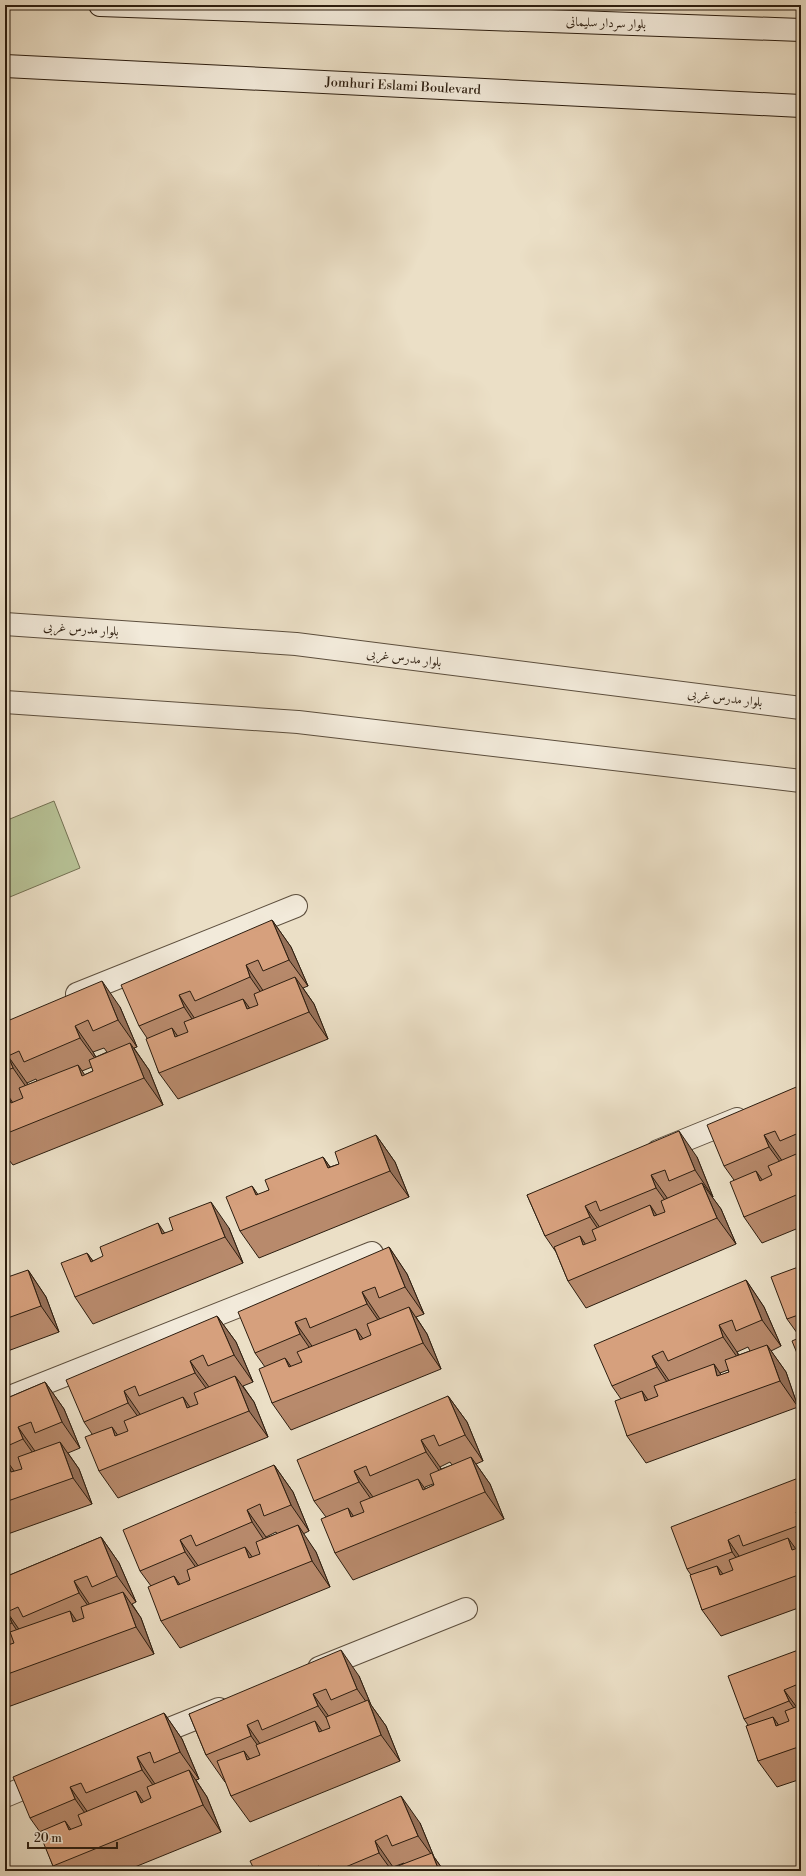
<svg xmlns="http://www.w3.org/2000/svg" width="806" height="1876" font-family="'Libre Bodoni',Amiri,serif">
	<style>
		.green { fill: #b7c296; stroke: #727052 }
		.lines { fill: none; stroke-linecap: round; stroke-linejoin: round }
		.street-casing { stroke: #5c4e3d; stroke-width: 24 }
		.secondary-casing { stroke: #2c1d0f; stroke-width: 24 }
		.street { stroke: #f2eada; stroke-width: 22 }
		.secondary { stroke: #f2eada; stroke-width: 22 }
		.wall { fill: #b88a6c; stroke: #2c1d0f; fill-rule: evenodd }
		.shaded-wall { fill: #967058; stroke: #2c1d0f }
		.building { fill: #d6a07d; stroke: #2c1d0f }
		.labels { text-anchor: middle; dominant-baseline: central; stroke-width: 3.5; stroke-linejoin: round; paint-order: stroke }
		.street-label { font-size: 13px; fill: #2c1d0f; stroke: #f2eada }
	</style>
	<rect width="100%" height="100%" fill="#ebdfc6"/>
	<filter id="stains"><feTurbulence type="fractalNoise" baseFrequency=".005" numOctaves="4"/><feColorMatrix values="0 0 0 0 .2 0 0 0 0 .09 0 0 0 0 .02 0 0 0 .5 -.17"/></filter>
	<radialGradient id="worn" r=".72"><stop offset=".6" stop-color="#630" stop-opacity="0"/><stop offset="1" stop-color="#630" stop-opacity=".3"/></radialGradient>
	<!-- green -->
	<path class="green" d="M54,801L80,868L5,899V821Z"/>
	<g class="lines">
		<defs>
			<path id="street" d="M5,624L296,644L801,708
				M5,702L298,722L801,781
				M77,994L296,906
				M658,1151L737,1119
				M5,1399L372,1253
				M319,1668L466,1609
				M147,1738L219,1709
				M5,1796L46,1779"/>
			<path id="secondary" d="M100,5L801,30
				M5,66L801,106"/>
		</defs>
		<!-- street casing -->
		<use href="#street" class="street-casing"/>
		<!-- secondary casing -->
		<use href="#secondary" class="secondary-casing"/>
		<!-- street -->
		<use href="#street" class="street"/>
		<!-- secondary -->
		<use href="#secondary" class="secondary"/>
	</g>
	<!-- wall -->
	<path class="wall" d="M272,920L291,947L308,986L303,988L314,1004L328,1039L178,1099L159,1073L147,1038L139,1026Z
		M120,1007L137,1047L134,1048L149,1070L163,1105L13,1165L5,1155V1022ZM104,1048L107,1052L96,1057L93,1052ZM92,1067L93,1071L84,1075L82,1071ZM36,1079L37,1081L27,1085V1083Z
		M801,1085V1227L762,1243L744,1217L734,1180L724,1166Z
		M376,1135L395,1162L409,1197L259,1258L240,1231L258,1195L269,1190L323,1157L330,1167L339,1164Z
		M697,1157L713,1197H712L721,1209L736,1244L586,1308L568,1281L556,1252L545,1236L527,1195Z
		M229,1228L243,1263L93,1324L75,1297L87,1253L93,1261L165,1233Z
		M389,1247L407,1274L424,1314L416,1317L427,1334L441,1369L291,1430L272,1403L265,1367L255,1353Z
		M801,1266V1363L800,1337L787,1319Z
		M28,1270L46,1297L59,1332L5,1352V1319Z
		M746,1280L764,1307L781,1346L771,1351L786,1372L798,1407L646,1463L627,1436L621,1399L612,1386ZM748,1347L750,1351L739,1355L737,1352ZM728,1370L729,1372L721,1375L720,1373Z
		M217,1316L236,1342L253,1382L243,1386L254,1402L268,1437L118,1498L99,1471L92,1434L84,1422Z
		M45,1382L64,1409L80,1448L68,1453L79,1469L92,1504L5,1535V1399Z
		M448,1396L467,1422L483,1461L476,1464L490,1484L504,1519L353,1580L335,1553L326,1517L314,1501ZM450,1462L452,1465L441,1469L440,1467ZM433,1484L434,1485L425,1489V1487Z
		M274,1465L293,1492L309,1531L303,1534L316,1552L330,1587L180,1648L161,1621L151,1586L140,1571ZM276,1532L277,1534L266,1538V1537Z
		M801,1477V1607L721,1636L702,1610L691,1575L687,1569Z
		M101,1537L119,1563L136,1602L132,1604L141,1618L154,1654L5,1708V1577Z
		M801,1649V1779L777,1787L758,1761L748,1725L744,1719Z
		M359,1676L371,1705L386,1726L400,1761L250,1822L231,1796L226,1782H225L206,1755L189,1714Z
		M164,1713L182,1739L199,1779L196,1780L207,1797L221,1832L125,1871H56L53,1866L40,1832L30,1818Z
		M420,1823L434,1857L444,1871H255ZM404,1863V1864L393,1868V1867Z"/>
	<!-- shaded-wall -->
	<path class="shaded-wall" d="M272,920L291,947L308,986L289,960Z
		M246,965L264,992L269,1004L250,977Z
		M295,977L314,1004L328,1039L309,1012Z
		M102,981L120,1007L137,1047L118,1020Z
		M179,995L197,1022L202,1034L184,1007Z
		M243,999L262,1025L247,1009Z
		M75,1026L93,1052L99,1064L80,1038Z
		M172,1028L191,1055L175,1037Z
		M130,1043L149,1070L163,1105L144,1078Z
		M8,1056L27,1083L31,1094L13,1068Z
		M78,1065L96,1091L82,1076Z
		M7,1094L25,1121L11,1103Z
		M679,1131L697,1157L713,1197L695,1170Z
		M376,1135L395,1162L409,1197L390,1171Z
		M764,1135L783,1162L788,1173L769,1147Z
		M323,1157L342,1184L328,1168Z
		M756,1171L775,1198L760,1181Z
		M651,1175L670,1202L675,1214L656,1188Z
		M702,1183L721,1209L736,1244L717,1218Z
		M252,1186L271,1213L256,1195Z
		M211,1202L229,1228L243,1263L225,1237Z
		M650,1205L668,1232L654,1216Z
		M585,1206L603,1232L608,1244L590,1217Z
		M158,1223L176,1250L162,1234Z
		M580,1236L598,1263L583,1245Z
		M389,1247L407,1274L424,1314L405,1287Z
		M87,1253L106,1279L91,1262Z
		M28,1270L46,1297L59,1332L41,1306Z
		M746,1280L764,1307L781,1346L762,1320Z
		M362,1292L380,1319L385,1330L367,1304Z
		M409,1307L427,1334L441,1369L423,1343Z
		M217,1316L236,1342L253,1382L234,1355Z
		M295,1322L314,1349L318,1360L300,1334Z
		M719,1325L737,1352L742,1364L723,1337Z
		M356,1329L375,1355L360,1340Z
		M767,1345L786,1372L798,1407L780,1381Z
		M652,1356L670,1382L675,1394L657,1367Z
		M285,1358L304,1385L289,1367Z
		M190,1361L209,1387L214,1399L195,1373Z
		M714,1364L732,1391L717,1376Z
		M235,1376L254,1402L268,1437L249,1411Z
		M45,1382L64,1409L80,1448L62,1422Z
		M124,1391L142,1417L147,1429L128,1403Z
		M642,1391L660,1418L645,1401Z
		M448,1396L467,1422L483,1461L465,1435Z
		M183,1397L201,1423L187,1408Z
		M18,1427L37,1454L42,1466L23,1439Z
		M112,1427L130,1453L115,1436Z
		M421,1440L440,1467L445,1479L426,1452Z
		M60,1442L79,1469L92,1504L73,1478Z
		M471,1457L490,1484L504,1519L485,1492Z
		M7,1461L26,1488L11,1472Z
		M274,1465L293,1492L309,1531L291,1505Z
		M354,1471L373,1497L378,1509L359,1482Z
		M418,1479L437,1505L423,1490Z
		M348,1508L366,1535L351,1517Z
		M247,1510L266,1537L270,1549L252,1522Z
		M796,1512L801,1520V1525H800Z
		M298,1525L316,1552L330,1587L312,1561Z
		M101,1537L119,1563L136,1602L117,1576Z
		M788,1538L801,1556L792,1550Z
		M180,1540L199,1567L204,1579L185,1552Z
		M728,1540L746,1566L751,1578L732,1552Z
		M245,1547L264,1573L249,1558Z
		M717,1566L736,1592L720,1575Z
		M174,1576L193,1603L178,1585Z
		M74,1581L92,1608L98,1620L79,1593Z
		M123,1592L141,1618L154,1654L136,1627Z
		M70,1611L88,1638L73,1622Z
		M7,1612L25,1638L30,1650L12,1623Z
		M341,1650L359,1676L371,1705L386,1726L400,1761L381,1735L372,1710L357,1689Z
		M784,1690L801,1713V1718L789,1701Z
		M313,1694L332,1721L337,1733L318,1706Z
		M164,1713L182,1739L199,1779L180,1752Z
		M773,1717L791,1743L776,1726Z
		M315,1721L334,1748L319,1732Z
		M247,1725L265,1751L270,1763L251,1736Z
		M244,1751L263,1777L247,1760Z
		M137,1757L155,1784L161,1796L142,1770Z
		M189,1770L207,1797L221,1832L203,1805Z
		M70,1787L89,1814L94,1826L75,1799Z
		M136,1791L155,1818L141,1803Z
		M401,1796L420,1823L434,1857L444,1871H439L434,1858L418,1836Z
		M65,1821L84,1848L69,1830Z
		M375,1841L393,1867L395,1871H392L379,1853Z"/>
	<!-- building -->
	<path class="building" d="M272,920L289,960L263,971L258,960L246,965L250,977L195,1001L190,991L179,995L184,1007L139,1026L121,985Z
		M295,977L309,1012L159,1073L146,1039L172,1028L175,1037L188,1032L184,1022L243,999L247,1009L258,1005L254,994Z
		M102,981L118,1020L93,1031L88,1020L75,1026L80,1038L24,1062L19,1051L8,1056L13,1068L5,1071V1022Z
		M130,1043L144,1078L5,1134V1095L7,1094L11,1103L23,1098L19,1088L78,1065L82,1076L93,1071L89,1060Z
		M801,1085V1132L780,1141L775,1131L764,1135L769,1147L724,1166L707,1125Z
		M679,1131L695,1170L669,1181L665,1170L651,1175L656,1188L600,1211L596,1201L585,1206L590,1217L545,1236L527,1195Z
		M376,1135L390,1171L240,1231L226,1197L252,1186L256,1195L269,1190L265,1180L323,1157L328,1168L339,1164L335,1152Z
		M801,1152V1193L744,1217L730,1182L756,1171L760,1181L772,1175L768,1166Z
		M702,1183L717,1218L568,1281L554,1247L580,1236L583,1245L596,1240L592,1230L650,1205L654,1216L665,1212L661,1201Z
		M211,1202L225,1237L75,1297L61,1263L87,1253L91,1262L103,1256L100,1247L158,1223L162,1234L173,1230L169,1218Z
		M389,1247L405,1287L379,1298L375,1287L362,1292L367,1304L310,1328L306,1318L295,1322L300,1334L255,1353L238,1312Z
		M801,1266V1314L787,1319L771,1277Z
		M28,1270L41,1306L5,1319V1278Z
		M746,1280L762,1320L736,1331L732,1320L719,1325L723,1337L668,1361L663,1351L652,1356L657,1367L612,1386L594,1345Z
		M409,1307L423,1343L272,1403L259,1369L285,1358L289,1367L302,1362L297,1352L356,1329L360,1340L371,1335L367,1324Z
		M217,1316L234,1355L208,1366L203,1355L190,1361L195,1373L139,1396L135,1386L124,1391L128,1403L84,1422L66,1380Z
		M801,1337V1363L792,1341Z
		M767,1345L780,1381L627,1436L615,1401L642,1391L645,1401L658,1396L654,1386L714,1364L717,1376L729,1372L725,1360Z
		M235,1376L249,1411L99,1471L85,1437L112,1427L115,1436L128,1431L124,1421L183,1397L187,1408L198,1404L194,1393Z
		M45,1382L62,1422L35,1433L31,1422L18,1427L23,1439L5,1447V1399Z
		M448,1396L465,1435L439,1446L434,1435L421,1440L426,1452L370,1476L366,1466L354,1471L359,1482L314,1501L297,1460Z
		M60,1442L73,1478L5,1502V1462L7,1461L11,1472L22,1469L18,1457Z
		M471,1457L485,1492L335,1553L321,1519L348,1508L351,1517L364,1512L360,1502L418,1479L423,1490L434,1485L430,1474Z
		M274,1465L291,1505L264,1516L260,1504L247,1510L252,1522L196,1546L191,1535L180,1540L185,1552L140,1571L123,1530Z
		M801,1477V1510L796,1512L800,1525L743,1546L739,1535L728,1540L732,1552L687,1569L671,1527Z
		M298,1525L312,1561L161,1621L148,1587L174,1576L178,1585L190,1580L187,1570L245,1547L249,1558L260,1554L256,1542Z
		M101,1537L117,1576L92,1587L87,1576L74,1581L79,1593L23,1617L18,1607L7,1612L12,1623L5,1626V1577Z
		M788,1538L792,1550L801,1547V1574L702,1610L690,1575L717,1566L720,1575L733,1570L729,1560Z
		M123,1592L136,1627L5,1675V1646L14,1643L10,1632L70,1611L73,1622L84,1618L81,1607Z
		M801,1649V1696H800L796,1685L784,1690L789,1701L744,1719L728,1676Z
		M341,1650L357,1689L331,1700L326,1689L313,1694L318,1706L262,1730L258,1720L247,1725L251,1736L206,1755L189,1714Z
		M368,1700L381,1735L231,1796L217,1761L244,1751L247,1760L260,1755L256,1745L315,1721L319,1732L330,1728L326,1717Z
		M801,1705V1746L758,1761L746,1726L773,1717L776,1726L789,1721L785,1711Z
		M164,1713L180,1752L154,1763L150,1752L137,1757L142,1770L86,1793L81,1783L70,1787L75,1799L30,1818L13,1777Z
		M189,1770L203,1805L53,1866L39,1832L65,1821L69,1830L82,1825L78,1815L136,1791L141,1803L151,1798L147,1787Z
		M401,1796L418,1836L392,1846L387,1835L375,1841L379,1853L336,1871H321L319,1866L308,1871H255L250,1861Z
		M432,1853L439,1871H390V1869Z"/>
	<g class="labels">
		<!-- street labels -->
		<g class="street-label">
			<text transform="translate(606 23) rotate(2)">بلوار سردار سلیمانی</text>
			<text transform="translate(403 86) rotate(3)">Jomhuri Eslami Boulevard</text>
			<text transform="translate(81 629) rotate(4)">بلوار مدرس غربی</text>
			<text transform="translate(404 658) rotate(7)">بلوار مدرس غربی</text>
			<text transform="translate(725 698) rotate(7)">بلوار مدرس غربی</text>
		</g>
	</g>
	<!-- margin -->
	<rect width="806" height="1876" fill="none" stroke="#ebdfc6" stroke-width="20"/>
	<rect x="6" y="6" width="794" height="1864" fill="none" stroke="#2c1d0f" stroke-width="2"/>
	<rect x="10" y="10" width="786" height="1856" fill="none" stroke="#2c1d0f"/>
	<!-- scale -->
	<path d="M28 1842v6h89v-6" fill="none" stroke="#2c1d0f" stroke-width="2"/>
	<text x="34" y="1842" font-size="12" fill="#2c1d0f" stroke="#f2eada" stroke-width="3" paint-order="stroke">20 m</text>
	<rect width="100%" height="100%" filter="url(#stains)"/>
	<rect width="100%" height="100%" fill="url(#worn)"/>
</svg>
